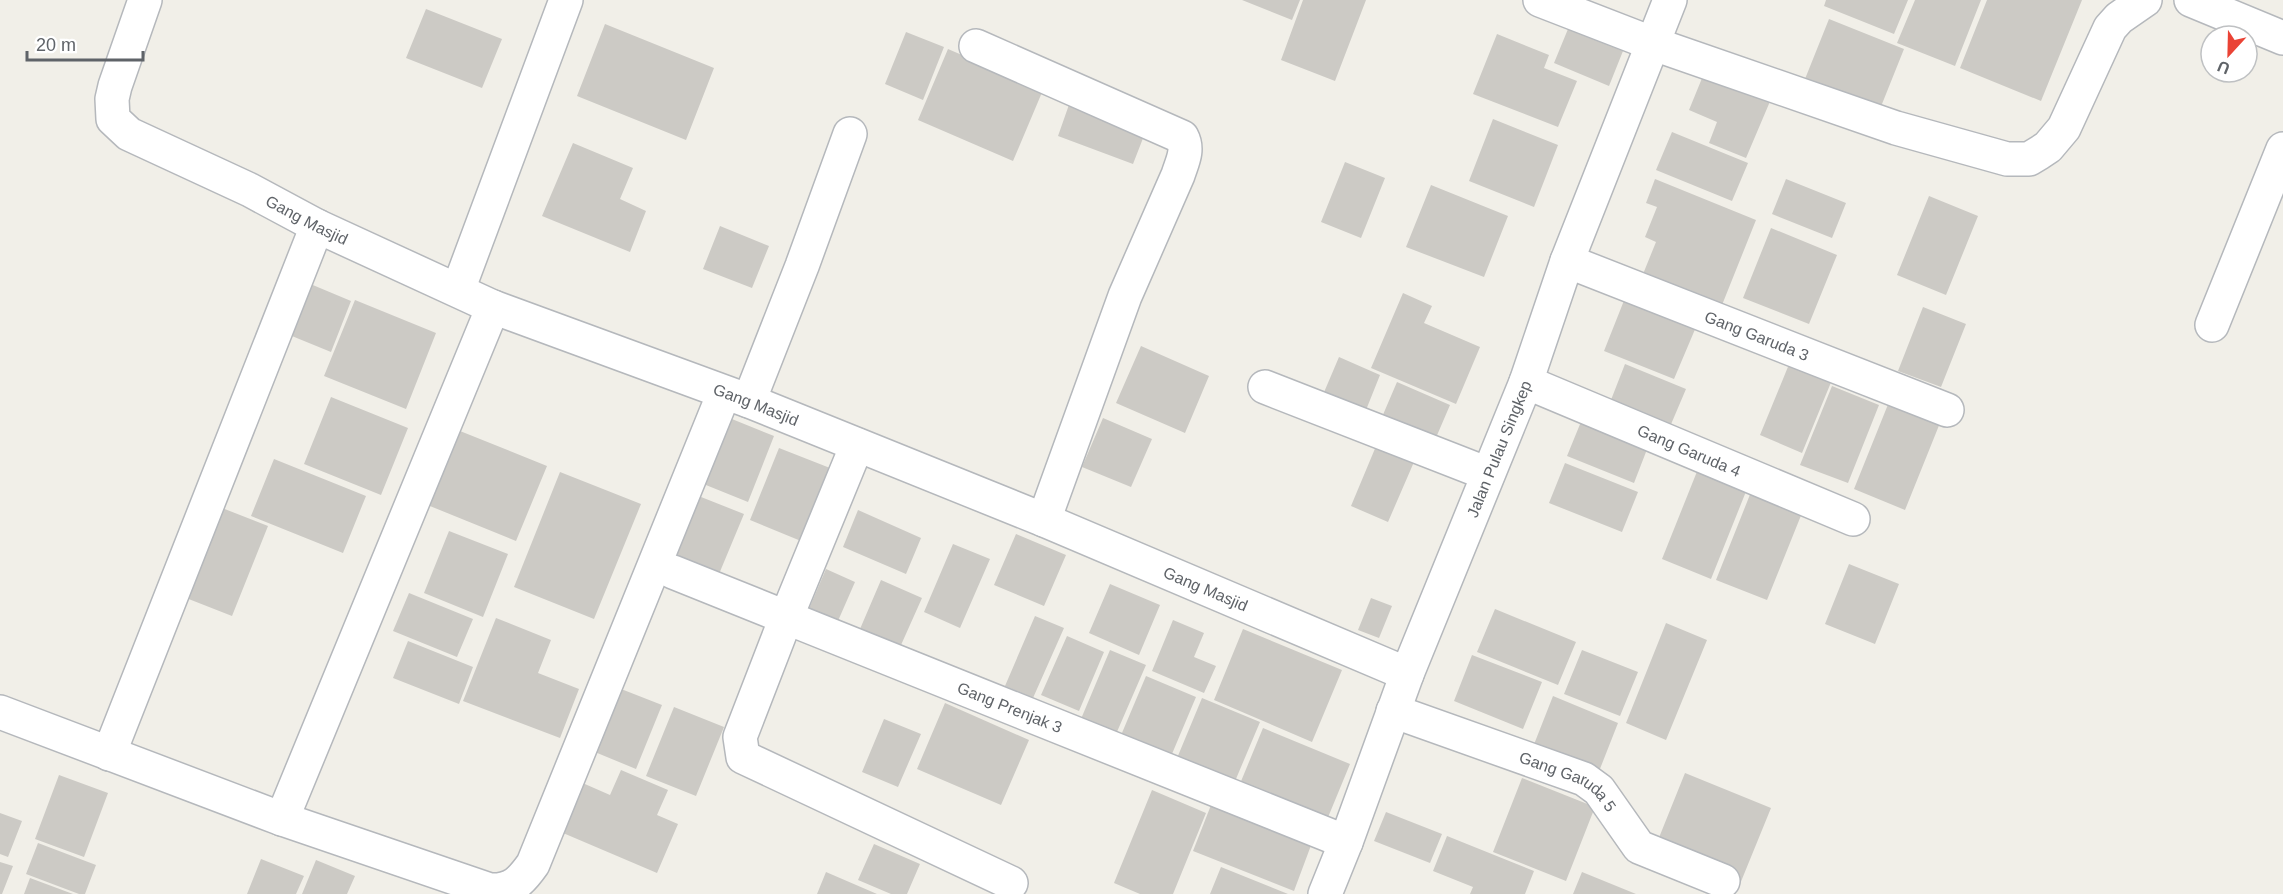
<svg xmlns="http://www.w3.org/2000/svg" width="2283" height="894" font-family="Helvetica,sans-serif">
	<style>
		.building { fill: #cccac5 }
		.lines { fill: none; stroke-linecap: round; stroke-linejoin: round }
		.minor-casing { stroke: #b5b8bc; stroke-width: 36 }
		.tertiary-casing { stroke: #b5b8bc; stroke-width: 36 }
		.minor { stroke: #fff; stroke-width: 33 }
		.tertiary { stroke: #fff; stroke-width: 33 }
		.labels { text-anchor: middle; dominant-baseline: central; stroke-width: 4.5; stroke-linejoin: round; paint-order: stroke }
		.street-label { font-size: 16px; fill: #5f6368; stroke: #fff }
	</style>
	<rect width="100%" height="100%" fill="#f1efe8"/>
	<!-- building -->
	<path class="building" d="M1242,0H1300L1292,20Z
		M1303,0H1366L1335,81L1281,60Z
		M1826,0H1908L1894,34L1824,6Z
		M1915,0H1981L1955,66L1897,43Z
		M1987,0H2082L2041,101L1960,68Z
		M426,9L502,39L482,88L406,58Z
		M1829,19L1904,49L1878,114L1803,84Z
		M605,24L714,68L686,140L577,96Z
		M1568,29L1623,51L1609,86L1554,63Z
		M906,32L944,47L923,100L885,84Z
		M1497,34L1549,55L1544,68L1577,81L1558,127L1473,94Z
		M948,49L1043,90L1013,161L918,120Z
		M1707,66L1774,92L1746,158L1709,143L1717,122L1689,110Z
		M1071,99L1147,128L1133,164L1058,136Z
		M1493,119L1558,145L1534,207L1469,181Z
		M1672,132L1748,163L1732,201L1656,170Z
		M573,143L633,168L620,199L646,211L630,252L542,216Z
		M1345,162L1385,178L1361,238L1321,222Z
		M1655,179L1756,220L1720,310L1641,279L1656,242L1645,237L1657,207L1646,203Z
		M1786,179L1846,203L1832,238L1772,214Z
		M1431,185L1508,216L1484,277L1406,247Z
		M1929,196L1978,216L1946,295L1897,275Z
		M720,226L769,246L752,288L703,269Z
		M1771,228L1837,255L1809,324L1743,298Z
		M308,283L351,301L331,352L287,334Z
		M1403,293L1432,306L1424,323L1480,347L1456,404L1371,368Z
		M1625,298L1696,327L1674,379L1604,351Z
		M355,300L436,333L406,409L324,376Z
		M1923,307L1966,324L1941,387L1898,371Z
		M1141,346L1209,376L1185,433L1116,403Z
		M1339,357L1380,375L1364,415L1322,397Z
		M1792,357L1834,375L1802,453L1760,435Z
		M1625,364L1686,389L1669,429L1609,405Z
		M1397,382L1450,405L1435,440L1382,417Z
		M1832,386L1879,405L1848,483L1800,465Z
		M331,397L408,428L381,495L304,464Z
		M1891,397L1942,418L1905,510L1854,489Z
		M1585,412L1651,439L1634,483L1567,456Z
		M722,415L774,436L748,502L696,481Z
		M1103,418L1152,439L1131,487L1082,467Z
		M455,429L547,466L516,541L425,504Z
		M1379,439L1417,455L1388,522L1351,506Z
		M779,448L830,468L801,541L750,520Z
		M274,459L366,496L343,553L251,516Z
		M1565,463L1638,492L1622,532L1549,503Z
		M1698,469L1747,489L1711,579L1662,559Z
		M560,472L641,504L594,619L514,587Z
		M1753,487L1804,508L1767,600L1716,580Z
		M691,493L744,514L719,574L667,553Z
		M217,506L268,526L232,616L181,596Z
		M858,510L921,538L906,574L843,547Z
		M449,531L508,554L483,617L424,593Z
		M1016,534L1066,555L1044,606L994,585Z
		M953,544L990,559L960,628L924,612Z
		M1849,564L1899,584L1875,644L1825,624Z
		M826,569L855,582L834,630L805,618Z
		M881,580L922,598L897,654L857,636Z
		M1110,584L1160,605L1139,655L1089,633Z
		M409,593L473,619L457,657L393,631Z
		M1371,598L1392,606L1379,638L1358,630Z
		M1495,609L1576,642L1558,685L1477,652Z
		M1035,616L1064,628L1033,698L1005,686Z
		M496,618L551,640L538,673L579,689L560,738L463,701Z
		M1173,620L1204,633L1194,657L1216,666L1204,693L1152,671Z
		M1666,623L1707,640L1666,740L1626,723Z
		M1243,629L1342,670L1312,742L1214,700Z
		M1067,636L1104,652L1079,711L1041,695Z
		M408,641L473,667L459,704L393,678Z
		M1110,650L1146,665L1113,741L1078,726Z
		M1582,650L1638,672L1620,716L1564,694Z
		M1472,655L1542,682L1523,729L1454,701Z
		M1146,676L1196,697L1169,761L1119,740Z
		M616,687L662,705L636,769L590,750Z
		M1553,696L1618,723L1596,779L1531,752Z
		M1202,698L1260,722L1233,786L1175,763Z
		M945,703L1029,740L1001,805L917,769Z
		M674,707L724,727L696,796L646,776Z
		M884,719L921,734L898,787L862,772Z
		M1263,728L1350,764L1324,827L1237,791Z
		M621,770L668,790L657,815L678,824L657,873L556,830L578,781L610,795Z
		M1685,773L1771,808L1740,884L1654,850Z
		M59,775L108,793L84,857L35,839Z
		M1522,778L1595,807L1566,881L1493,852Z
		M1152,790L1206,813L1173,894H1140L1114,883Z
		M1213,800L1313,840L1294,891L1193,851Z
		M1386,812L1442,834L1430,863L1374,841Z
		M0,813L22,821L8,857L0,854Z
		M1447,836L1534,871L1525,894H1470L1473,887L1433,871Z
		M38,843L96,865L85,894H79L26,874Z
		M874,844L920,864L907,894H891L858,880Z
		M261,859L304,876L296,894H247Z
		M316,860L355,876L347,894H302Z
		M0,862L13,866L2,894H0Z
		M1221,867L1288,894H1210Z
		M826,872L877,894H817Z
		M1582,872L1636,894H1573Z
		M30,878L73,894H24Z"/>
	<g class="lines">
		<defs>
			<g id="minor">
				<path id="s1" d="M145,0L115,86L112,99L113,119L129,134L250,190L317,226L493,307L749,401L1044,520L1407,674"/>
				<path d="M1540,0L1651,43L1896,128L2007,159H2029L2039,153L2048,147L2064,128L2110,28L2119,18L2145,0"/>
				<path d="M2191,0L2283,38"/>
				<path d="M976,46L1182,137C1189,150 1182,162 1178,175L1125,296L1044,520"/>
				<path id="s2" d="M1567,261L1947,410"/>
				<path d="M458,290L566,0"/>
				<path d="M2212,325L2283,149"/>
				<path id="s3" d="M1526,382L1853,519"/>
				<path d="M1265,387L1488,474"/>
				<path d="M749,401L802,266L850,134"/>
				<path d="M857,445L786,618L740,737L743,757L1011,883"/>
				<path id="s4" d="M673,572L1346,842"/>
				<path id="s5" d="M1393,711L1584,779L1599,790L1639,847L1723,881"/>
				<path d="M0,712L282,819L490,890C512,891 521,881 533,864L724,393"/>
				<path d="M109,754L317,226"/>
				<path d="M282,819L493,307"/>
			</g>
			<g id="tertiary">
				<path id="s6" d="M1325,894L1346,842L1407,674L1526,382L1567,261L1670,0"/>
			</g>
		</defs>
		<!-- minor casing -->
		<use href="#minor" class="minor-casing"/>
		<!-- tertiary casing -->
		<use href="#tertiary" class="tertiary-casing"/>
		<!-- minor -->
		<use href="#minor" class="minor"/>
		<!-- tertiary -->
		<use href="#tertiary" class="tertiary"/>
	</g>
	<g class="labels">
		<!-- street labels -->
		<g class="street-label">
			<text stroke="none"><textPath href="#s1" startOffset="344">Gang Masjid</textPath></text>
			<text stroke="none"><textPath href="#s2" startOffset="204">Gang Garuda 3</textPath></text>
			<text stroke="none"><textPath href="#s1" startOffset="830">Gang Masjid</textPath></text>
			<text stroke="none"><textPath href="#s6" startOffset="478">Jalan Pulau Singkep</textPath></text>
			<text stroke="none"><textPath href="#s3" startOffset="177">Gang Garuda 4</textPath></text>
			<text stroke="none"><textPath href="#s1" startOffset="1316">Gang Masjid</textPath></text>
			<text stroke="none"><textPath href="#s4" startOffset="363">Gang Prenjak 3</textPath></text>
			<text stroke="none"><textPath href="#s5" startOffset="190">Gang Garuda 5</textPath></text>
		</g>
	</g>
	<!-- north arrow -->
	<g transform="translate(2229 54) rotate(202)"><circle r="28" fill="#ffffff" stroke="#bfc1c3" stroke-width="1.5"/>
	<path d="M0-4.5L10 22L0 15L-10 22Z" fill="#ea4335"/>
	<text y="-9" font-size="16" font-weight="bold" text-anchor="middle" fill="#5f6368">U</text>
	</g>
	<!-- scale -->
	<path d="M27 51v9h116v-9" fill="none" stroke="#5f6368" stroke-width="3"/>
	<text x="36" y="51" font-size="18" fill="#5f6368" stroke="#ffffff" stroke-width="4.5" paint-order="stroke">20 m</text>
</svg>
